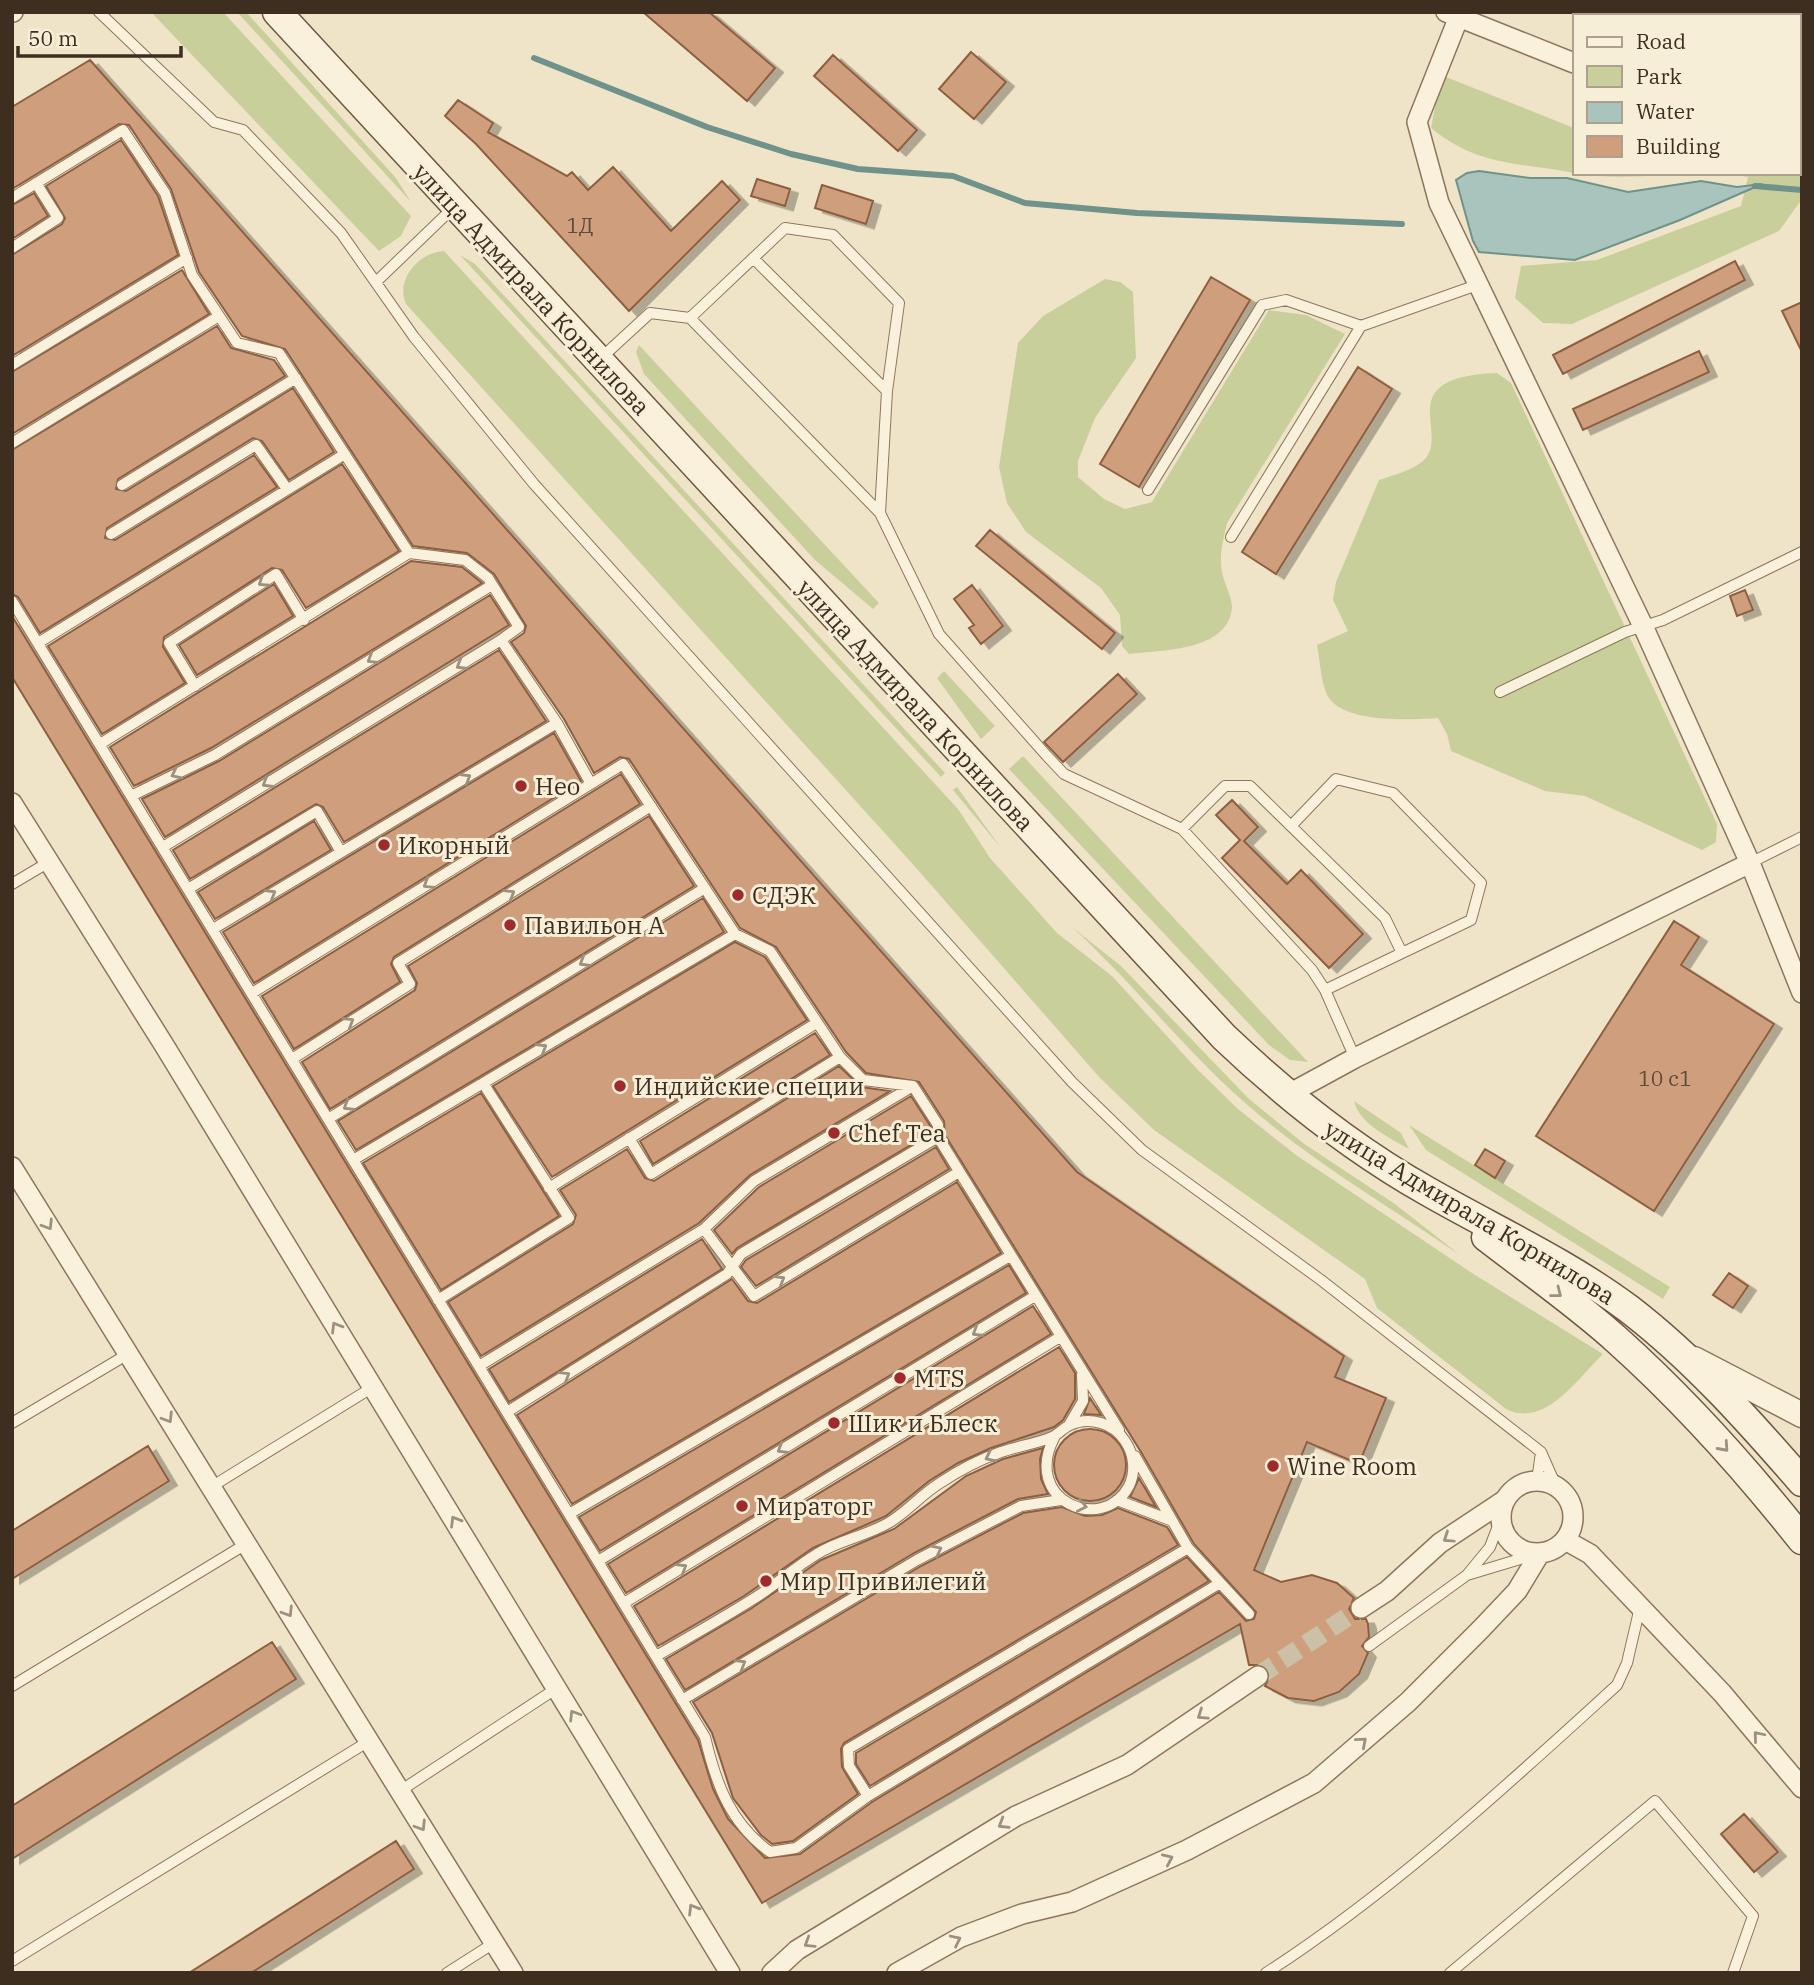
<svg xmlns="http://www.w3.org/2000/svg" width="1814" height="1985" font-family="'IBM Plex Serif',serif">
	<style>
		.green { fill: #c9cf9b }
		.water { fill: #a9c4bc; stroke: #6f938a; stroke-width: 2 }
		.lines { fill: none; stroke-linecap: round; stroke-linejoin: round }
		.stream { stroke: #6f938a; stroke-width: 6 }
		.building { fill: #cf9f7d; stroke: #8d5f41; stroke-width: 2; filter: url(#shadow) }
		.minor-tunnel { stroke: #ccc0a6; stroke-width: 19; stroke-dasharray: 19 10; stroke-linecap: butt }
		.service-casing { stroke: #8d765c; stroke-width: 12 }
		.minor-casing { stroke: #8d765c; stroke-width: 22 }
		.tertiary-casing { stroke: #8d765c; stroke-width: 27 }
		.secondary-casing { stroke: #6f573f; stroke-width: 31 }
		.service { stroke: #faf1dc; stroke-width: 10 }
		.minor { stroke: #faf1dc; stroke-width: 19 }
		.tertiary { stroke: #faf1dc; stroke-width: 24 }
		.secondary { stroke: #faf1dc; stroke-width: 28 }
		.oneway { stroke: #9c907e }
		.poi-dot { fill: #9e2a2b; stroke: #f7eed8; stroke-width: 2.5 }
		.labels { text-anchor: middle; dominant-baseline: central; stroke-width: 6; stroke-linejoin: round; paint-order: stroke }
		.number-label { font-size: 21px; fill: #624a37 }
		.street-label { font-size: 24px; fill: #3d2e20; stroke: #f7eed8 }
		.poi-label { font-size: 24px; fill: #3d2e20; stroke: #f7eed8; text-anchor: start }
	</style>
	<defs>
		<filter id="shadow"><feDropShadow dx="8" dy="4.5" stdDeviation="0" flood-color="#0004"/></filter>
	</defs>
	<rect width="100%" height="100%" fill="#f0e4c8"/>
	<!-- green -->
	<path class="green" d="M151,12H223L411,216L401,236L379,251Z
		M237,12H246L396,178L411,202Z
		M1441,75L1574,128V173C1517,162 1479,167 1431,128Z
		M1798,159H1802V199L1779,231L1572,324L1543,323L1515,298L1521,266L1597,260L1741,206L1748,177C1692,166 1634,184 1577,173H1798Z
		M444,251L958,809L990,858L1057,933L1112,976L1197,1069L1238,1109L1296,1155L1472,1273L1603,1354C1578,1378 1545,1429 1506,1409L1377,1308L1365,1279L1154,1130L1100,1078L910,861L406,304C395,280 419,252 444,251Z
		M460,255L475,264L945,773L941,777Z
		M1105,279L1120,282L1133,292L1136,358L1095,418L1078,461V477L1104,499L1125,509L1152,502L1269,310L1306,315L1345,334L1227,523C1223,541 1218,558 1223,576C1225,585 1232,597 1232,607C1229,652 1160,650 1129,654L1122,646L1120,615L1101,588L1026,532L1007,503L999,467L1018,343L1043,316Z
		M639,345L879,603L873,609L815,560L644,374L636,352Z
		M1497,373L1511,383L1717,824L1716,842L1702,850L1585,796L1545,791L1451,751L1447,734L1438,718C1411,720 1346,723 1329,698C1321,686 1320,660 1317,645L1348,631L1333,600L1336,582L1379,480C1393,475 1412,471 1424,460C1451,433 1389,377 1497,373Z
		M944,671L995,726L981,739L937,678Z
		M1023,756L1308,1062L1290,1060L1269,1045L1009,769Z
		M957,787L1001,848L953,790Z
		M1072,927L1121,966L1248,1098L1303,1143L1395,1204L1460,1255C1387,1205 1309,1160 1243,1101C1182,1047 1132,982 1072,927Z
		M1354,1101L1401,1133L1409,1149C1389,1137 1360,1125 1354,1101Z
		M1409,1125L1670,1287L1663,1299L1426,1150Z"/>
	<!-- water -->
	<path class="water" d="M1479,171L1530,178H1567L1628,192L1701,181L1737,187L1762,184L1680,220L1575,260L1479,252L1473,241L1456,180L1467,173Z"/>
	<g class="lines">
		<!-- stream -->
		<path class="stream" d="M534,58L707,127L791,154L858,169L953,176L1025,203L1137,213L1402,224
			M1755,186L1802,190"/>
	</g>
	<!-- building -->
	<path class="building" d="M643,12H709L775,68L747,101Z
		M971,52L1006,82L974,119L939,89Z
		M833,55L917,130L898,151L814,76Z
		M90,60L1077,1172L1344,1356L1335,1377L1386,1398L1359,1464L1307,1442L1254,1570L1281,1582L1312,1575L1337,1583L1354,1598L1349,1609L1355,1619H1366L1368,1624L1369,1637L1362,1646L1368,1653L1359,1674L1339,1692L1314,1701L1288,1698L1265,1686L1270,1676L1268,1670L1263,1665H1249L1240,1624L762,1903L12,677V616L698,1740L713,1789L728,1819L765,1858L800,1854L872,1802L1219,1592L1246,1621L1254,1619L1256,1612L1194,1544L1141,1452L945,1135L944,1121L919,1082L866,1073L846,1052L776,947L740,928L629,759L620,757L594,773L564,719L511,642L524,633L526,626L494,574L467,553L413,546L285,349L242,336L199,272L171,189L129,125L119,124L12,189V107Z
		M458,100L493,123L488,132L567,176L572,172L588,190L613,167L671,231L722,181L740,200L629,311L476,144L445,116Z
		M121,140L158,196L178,255L12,356V255L62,224L65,218L46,186Z
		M757,179L790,189L785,206L751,196Z
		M822,185L873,201L866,224L815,208Z
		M34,193L48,216L12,239V205Z
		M1735,261L1745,280L1563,374L1553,355Z
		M182,270L209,314L12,434V372Z
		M1211,277L1250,300L1139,487L1100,464Z
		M1802,302V352L1782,311Z
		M217,326L231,348L274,360L285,376L118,479L116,489L126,491L293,388L334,452L289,480L262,441L253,438L107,528L105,538L115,540L254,455L277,487L40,633L18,597L12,594V450Z
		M1699,351L1709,372L1583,430L1573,409Z
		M1358,367L1392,389L1276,574L1242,552Z
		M342,464L399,551L306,608L282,570L272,568L164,637L163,647L185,683L102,734L48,646Z
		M990,530L1115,633L1102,649L976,546Z
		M411,561L462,567L482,583L211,748L134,786L110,747Z
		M274,584L293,616L197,675L179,645Z
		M972,585L1003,626L981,644L969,628L974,625L954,599Z
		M1745,590L1753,610L1737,616L1730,596Z
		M490,595L509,625L165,837L142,799L219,761Z
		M499,650L546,721L344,842L323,807L316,804L190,879L173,850Z
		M1118,674L1137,694L1063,762L1044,742Z
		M554,733L581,781L254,983L223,932Z
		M621,774L640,804L394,957L391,964L400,982L294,1049L262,996Z
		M1232,800L1258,827L1244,841L1287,884L1301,870L1363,934L1329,968L1222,858L1240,840L1216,815Z
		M649,816L694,886L330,1109L302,1062L415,990L417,983L408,966Z
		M314,821L331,850L215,919L198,892Z
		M703,898L724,932L356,1150L338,1121Z
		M1674,921L1699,937L1681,965L1774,1024L1654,1211L1536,1136Z
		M735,942L765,957L807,1020L552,1177L493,1086Z
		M815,1033L830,1055L653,1164L640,1141Z
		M839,1066L861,1087L890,1091L750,1175L699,1223L481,1356L448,1302L573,1224L576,1215L560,1190L627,1149L645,1178L654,1181Z
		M481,1093L559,1216L441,1290L363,1163Z
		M911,1096L931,1127V1133L737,1248L732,1254L714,1230L759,1187Z
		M936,1147L949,1169L756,1286L741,1267L746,1260Z
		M1485,1149L1505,1161L1495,1178L1475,1165Z
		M957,1182L1001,1253L572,1504L517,1415L732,1279L748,1301L757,1303Z
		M702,1239L722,1269L509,1402L489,1369Z
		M1009,1265L1026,1293L600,1551L579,1517Z
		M1729,1273L1748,1286L1733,1308L1713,1295Z
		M1033,1306L1051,1334L626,1593L608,1564Z
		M1059,1347L1075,1373V1399L1063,1420L1054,1427L991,1448L958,1463L929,1481L886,1516L813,1548L744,1596L658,1646L634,1606Z
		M1090,1398L1101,1415L1084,1414Z
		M1054 1465a36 36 0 1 1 72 0a36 36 0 1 1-72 0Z
		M148,1446L169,1481L12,1579V1531Z
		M1043,1448L1040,1459L1041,1479L1048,1494L1018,1499L914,1553L685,1690L666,1659L752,1608L821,1560L894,1529L966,1476L1003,1459Z
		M1139,1478L1156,1507L1130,1497Z
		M1062,1507L1085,1516L1102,1515L1118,1508L1167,1527L1178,1545L844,1743L841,1749L842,1767L858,1794L793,1841L772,1844L761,1835L733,1798L712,1733L693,1702L921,1566L1023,1513Z
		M1187,1557L1209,1581L870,1786L856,1764V1753Z
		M272,1642L296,1679L12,1859V1806Z
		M1744,1814L1778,1852L1754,1872L1721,1834Z
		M396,1841L414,1869L251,1973H189Z"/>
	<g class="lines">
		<!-- minor-tunnel -->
		<path class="minor-tunnel" d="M1258,1676L1361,1608"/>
		<defs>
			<path id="service" d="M99,12L214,122L243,130L341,233L414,337L534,484L1072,1082L1142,1150L1321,1280L1541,1452L1556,1486
				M12,198L123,130L165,193L192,275L237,343L279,353L409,553L465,560L488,578L519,627L501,640
				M12,248L58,218L36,183
				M753,258L887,391L880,513
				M377,281L455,206
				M690,318L785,228L833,235L899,303L887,391
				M600,359L650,313L690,318L880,513L939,634L1047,756L1064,774L1182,829L1312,970L1325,990L1355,1058
				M12,365L187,258
				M12,443L219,316
				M122,485L296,378
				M1148,490L1262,305L1286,300L1361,326
				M111,534L256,445L287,489
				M1231,537L1361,326L1477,285
				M12,601L705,1737C716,1784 730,1823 770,1852L796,1848L868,1796
				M38,643L345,454
				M195,686L169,643L276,574L304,620
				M1500,692L1625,632L1663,620L1802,552
				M557,723L591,784
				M100,744L409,553
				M131,796L215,755L492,585
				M1291,826L1336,779L1393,793L1481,883L1471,920L1402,953
				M1182,829L1225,786H1250L1385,918L1402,953L1325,990
				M163,847L501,640L557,723L213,929
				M1750,863L1802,837
				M12,884L49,862
				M188,889L317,811L341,852
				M252,993L623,764L735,934L770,951L840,1057L863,1080L913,1086
				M292,1059L410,984L398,963L651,806
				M328,1119L705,888
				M629,1138L651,1174L840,1057
				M353,1160L735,934
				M549,1188L815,1024
				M704,1229L754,1181L913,1086L938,1125V1137L1119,1430
				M438,1300L569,1218L483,1083
				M479,1366L704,1229L754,1296L959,1172
				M507,1412L727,1274L741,1254L938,1137
				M12,1423L128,1354
				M1069,1425L1083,1401L1082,1375
				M1135,1456L1188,1548L1249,1614
				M1537,1481L1541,1452
				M211,1487L373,1387
				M1117,1500L1170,1520
				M569,1514L1010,1256
				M1188,1548L848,1749L849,1766L868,1796L1220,1583
				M598,1561L1035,1296
				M1467,1575L1537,1554
				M624,1603L1060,1337
				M1369,1646L1467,1575L1490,1547L1501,1518
				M656,1656C691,1636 727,1616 761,1594C780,1581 797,1566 817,1554C839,1540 867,1536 890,1522C908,1511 922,1494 940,1483C958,1471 981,1459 1001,1452C1018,1446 1036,1444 1052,1437C1059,1434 1063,1428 1070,1425C1089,1416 1114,1423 1125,1441C1134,1454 1136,1471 1129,1486C1103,1535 1020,1501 1055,1436
				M12,1686L246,1544
				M682,1700L917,1560L1021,1506L1061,1500
				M400,1791L557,1688
				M12,1961L369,1741
				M447,1973L494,1943
				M1266,1973C1393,1891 1506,1786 1617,1685L1627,1663L1640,1607
				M1450,1973L1655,1801L1753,1916L1733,1973"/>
			<path id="minor" d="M12,12H13
				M1446,12L1574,63
				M1458,19L1417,122L1439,203L1643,626L1750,863L1802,993
				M1798,103H1802
				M12,803L164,1045L730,1973
				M1287,1095L1355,1058L1750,863
				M12,1167L513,1973
				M1501 1517a36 36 0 1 1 72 0a36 36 0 1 1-72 0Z
				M1565,1540L1590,1554L1722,1693L1802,1788
				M1361,1608L1387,1591L1440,1543L1505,1500
				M772,1973L797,1950L1016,1816L1127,1765L1258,1676
				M897,1973L961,1937L1022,1914L1072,1902L1187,1850L1314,1783L1408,1702L1480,1630L1517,1591L1540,1553"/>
			<path id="tertiary" d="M1694,1359L1802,1415"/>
			<path id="secondary" d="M277,12L1224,1037C1286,1096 1353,1149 1427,1191C1495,1230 1566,1262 1629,1309C1694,1359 1749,1421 1802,1482
				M1486,1237C1530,1271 1576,1303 1617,1340C1685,1401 1745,1468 1802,1540"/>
		</defs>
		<!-- service casing -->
		<use href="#service" class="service-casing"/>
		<!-- minor casing -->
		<use href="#minor" class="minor-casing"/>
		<!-- tertiary casing -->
		<use href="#tertiary" class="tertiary-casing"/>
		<!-- secondary casing -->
		<use href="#secondary" class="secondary-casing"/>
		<!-- service -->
		<use href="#service" class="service"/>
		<!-- minor -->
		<use href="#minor" class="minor"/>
		<!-- tertiary -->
		<use href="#tertiary" class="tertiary"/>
		<!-- secondary -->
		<use href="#secondary" class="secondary"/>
	</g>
	<!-- one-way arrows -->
	<defs><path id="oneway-chevron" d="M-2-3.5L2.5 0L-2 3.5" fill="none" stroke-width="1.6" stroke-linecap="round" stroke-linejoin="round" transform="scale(1.75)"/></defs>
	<g class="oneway">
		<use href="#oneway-chevron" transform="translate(263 582) rotate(147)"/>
		<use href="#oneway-chevron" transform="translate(372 659) rotate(148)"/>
		<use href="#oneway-chevron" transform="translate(461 665) rotate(149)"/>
		<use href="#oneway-chevron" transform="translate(176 774) rotate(154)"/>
		<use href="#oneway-chevron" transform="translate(466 778) rotate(-31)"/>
		<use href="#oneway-chevron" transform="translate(267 783) rotate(149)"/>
		<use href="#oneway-chevron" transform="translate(428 884) rotate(148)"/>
		<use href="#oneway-chevron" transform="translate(271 894) rotate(-31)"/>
		<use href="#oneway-chevron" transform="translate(510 894) rotate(-32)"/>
		<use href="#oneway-chevron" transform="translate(584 962) rotate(149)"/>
		<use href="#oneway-chevron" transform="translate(349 1022) rotate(-32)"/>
		<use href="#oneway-chevron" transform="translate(542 1048) rotate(-31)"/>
		<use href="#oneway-chevron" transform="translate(348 1106) rotate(149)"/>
		<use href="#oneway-chevron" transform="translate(48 1225) rotate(58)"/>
		<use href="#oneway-chevron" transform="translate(780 1280) rotate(-31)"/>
		<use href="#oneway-chevron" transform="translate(1557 1293) rotate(38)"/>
		<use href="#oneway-chevron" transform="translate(336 1327) rotate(-121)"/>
		<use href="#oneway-chevron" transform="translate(977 1332) rotate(149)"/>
		<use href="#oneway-chevron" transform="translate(565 1376) rotate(-32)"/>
		<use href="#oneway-chevron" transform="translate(168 1418) rotate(58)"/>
		<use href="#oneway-chevron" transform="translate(1724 1447) rotate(48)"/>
		<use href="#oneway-chevron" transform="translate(782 1449) rotate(149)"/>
		<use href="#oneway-chevron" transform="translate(990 1457) rotate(154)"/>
		<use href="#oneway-chevron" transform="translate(1082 1506) rotate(11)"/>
		<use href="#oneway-chevron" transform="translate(455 1521) rotate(-121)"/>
		<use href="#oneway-chevron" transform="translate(1448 1538) rotate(146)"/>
		<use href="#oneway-chevron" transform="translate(937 1550) rotate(-27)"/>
		<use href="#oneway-chevron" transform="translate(682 1568) rotate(-31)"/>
		<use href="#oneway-chevron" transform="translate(288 1612) rotate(58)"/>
		<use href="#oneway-chevron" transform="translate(741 1664) rotate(-31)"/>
		<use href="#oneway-chevron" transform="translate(574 1715) rotate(-122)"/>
		<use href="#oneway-chevron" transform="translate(1202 1715) rotate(146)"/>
		<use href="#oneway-chevron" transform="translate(1758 1736) rotate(-130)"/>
		<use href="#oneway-chevron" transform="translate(1362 1742) rotate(-41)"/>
		<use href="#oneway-chevron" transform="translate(1003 1824) rotate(149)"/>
		<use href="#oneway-chevron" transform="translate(421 1826) rotate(58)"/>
		<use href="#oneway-chevron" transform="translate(1168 1859) rotate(-24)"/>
		<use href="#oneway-chevron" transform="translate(693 1909) rotate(-121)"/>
		<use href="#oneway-chevron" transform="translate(956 1940) rotate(-26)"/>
		<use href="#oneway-chevron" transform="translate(809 1943) rotate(148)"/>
	</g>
	<!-- markers -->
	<g class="poi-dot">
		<circle cx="521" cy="786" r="7"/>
		<circle cx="384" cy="845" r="7"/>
		<circle cx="738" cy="895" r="7"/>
		<circle cx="510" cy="925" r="7"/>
		<circle cx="620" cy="1086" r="7"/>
		<circle cx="834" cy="1133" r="7"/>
		<circle cx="900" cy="1378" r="7"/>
		<circle cx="834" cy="1423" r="7"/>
		<circle cx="1273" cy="1466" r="7"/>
		<circle cx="742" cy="1506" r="7"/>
		<circle cx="766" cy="1581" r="7"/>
	</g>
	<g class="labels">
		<!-- number labels -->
		<g class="number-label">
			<text x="580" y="225">1Д</text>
			<text x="1665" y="1078">10 с1</text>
		</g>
		<!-- street labels -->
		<g class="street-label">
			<text transform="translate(532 289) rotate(47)">улица Адмирала Корнилова</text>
			<text transform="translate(916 705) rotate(47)">улица Адмирала Корнилова</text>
			<text transform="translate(1470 1212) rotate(31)">улица Адмирала Корнилова</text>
		</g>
		<!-- poi labels -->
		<g class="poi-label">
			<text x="535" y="786">Нео</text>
			<text x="398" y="845">Икорный</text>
			<text x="752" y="895">СДЭК</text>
			<text x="524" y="925">Павильон А</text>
			<text x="634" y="1086">Индийские специи</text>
			<text x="848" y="1133">Chef Tea</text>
			<text x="914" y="1378">MTS</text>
			<text x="848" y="1423">Шик и Блеск</text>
			<text x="1287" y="1466">Wine Room</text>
			<text x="756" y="1506">Мираторг</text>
			<text x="780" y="1581">Мир Привилегий</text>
		</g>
	</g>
	<!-- border -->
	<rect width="1814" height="1985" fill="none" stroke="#3d2e20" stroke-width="28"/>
	<!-- legend -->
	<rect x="1573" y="14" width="228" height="161" fill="#f7eed8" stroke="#ada18e" stroke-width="2"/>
	<rect x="1587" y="37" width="35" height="10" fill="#faf1dc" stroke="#ada18e" stroke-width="2"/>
	<text x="1636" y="49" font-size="21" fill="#3d2e20">Road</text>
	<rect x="1587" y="66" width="35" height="21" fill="#c9cf9b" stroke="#ada18e" stroke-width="2"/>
	<text x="1636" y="84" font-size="21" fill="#3d2e20">Park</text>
	<rect x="1587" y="102" width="35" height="21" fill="#a9c4bc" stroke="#ada18e" stroke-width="2"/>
	<text x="1636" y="119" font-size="21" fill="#3d2e20">Water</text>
	<rect x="1587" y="136" width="35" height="21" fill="#cf9f7d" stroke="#ada18e" stroke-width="2"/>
	<text x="1636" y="154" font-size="21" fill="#3d2e20">Building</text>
	<!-- scale -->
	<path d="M18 46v10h163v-10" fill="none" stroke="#3d2e20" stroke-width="3.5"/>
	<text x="28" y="46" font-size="21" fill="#3d2e20" stroke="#f7eed8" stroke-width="5" paint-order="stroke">50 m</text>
</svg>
